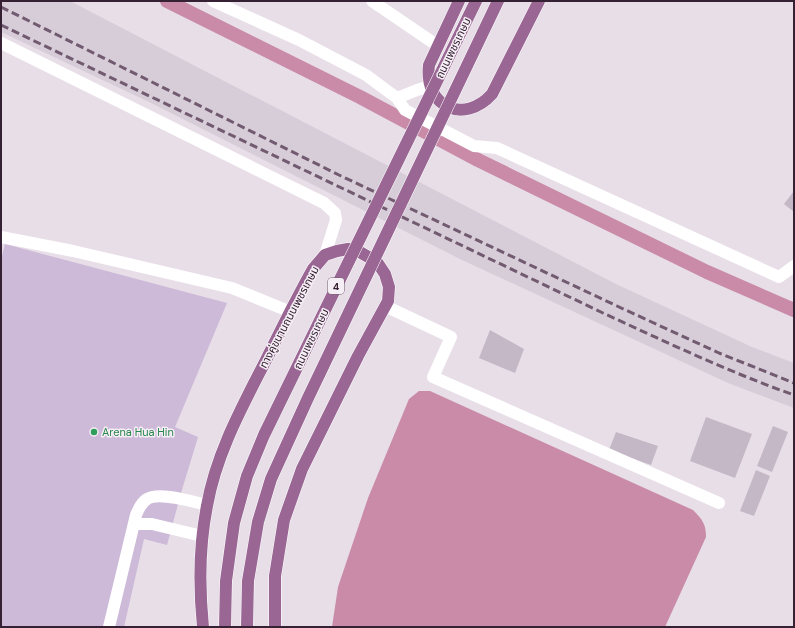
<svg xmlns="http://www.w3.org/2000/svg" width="795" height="628" font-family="'DM Sans','Noto Sans Thai',sans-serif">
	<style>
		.built { fill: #d7cdd8 }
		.green { fill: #cdb9d8 }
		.water { fill: #c98ba8 }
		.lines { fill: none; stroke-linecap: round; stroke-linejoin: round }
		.canal { stroke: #c98ba8; stroke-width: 14 }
		.building { fill: #c4b7c6 }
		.major-casing { stroke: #fff; stroke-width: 13 }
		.minor { stroke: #fff; stroke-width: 12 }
		.major { stroke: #9a6794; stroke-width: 12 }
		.rail { stroke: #725b70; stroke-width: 3; stroke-dasharray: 8 4; stroke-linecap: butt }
		.major-bridge-casing { stroke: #fff; stroke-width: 13; stroke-linecap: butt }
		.major-bridge { stroke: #9a6794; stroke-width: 12 }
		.leisure-dot { fill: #2e9e5b; stroke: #f5eef5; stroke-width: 1.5 }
		.labels { text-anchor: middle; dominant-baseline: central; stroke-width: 3; stroke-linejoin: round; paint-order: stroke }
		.shield { fill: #f5eef5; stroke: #6f5e6e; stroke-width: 1 }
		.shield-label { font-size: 10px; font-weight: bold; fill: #362134 }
		.street-label { font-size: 11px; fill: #362134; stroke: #f5eef5 }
		.leisure-label { font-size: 11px; fill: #27864d; stroke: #f5eef5; text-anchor: start }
	</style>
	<rect width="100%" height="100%" fill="#e8dee8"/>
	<!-- built -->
	<path class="built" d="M1,1H70L616,284L752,347L794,363V408L728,383L462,260L151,103L1,32Z"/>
	<!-- green -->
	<path class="green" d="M5,244L227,303L175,427L198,437L181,493L167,545L144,539L124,627H1V260Z"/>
	<!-- water -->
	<path class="water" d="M419,391H430L693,510C702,519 706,524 706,537L665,627H332L338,587L368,498L409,399Z"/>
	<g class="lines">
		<!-- canal -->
		<path class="canal" d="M167,1L360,97L478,160L707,272L794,310"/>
	</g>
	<!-- building -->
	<path class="building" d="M794,191V212L784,204Z
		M490,330L524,349L515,373L479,358Z
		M706,417L752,434L735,478L690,461Z
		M773,426L788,432L772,472L757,466Z
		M616,432L658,446L651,465L609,450Z
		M756,470L770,476L754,516L740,511Z"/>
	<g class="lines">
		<defs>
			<path id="major" d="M459,1L429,65C424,107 464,125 492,94L539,1
				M203,627C199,587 199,546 207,506C216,454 242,407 266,360C281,330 296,299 313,269L325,255L337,251L348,249L358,251L377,262L385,274L389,287L388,301L358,356L302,469L284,520L275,576V627
				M225,627L226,581
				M247,627L248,581"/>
		</defs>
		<!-- major casing -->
		<use href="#major" class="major-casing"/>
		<!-- minor -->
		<path class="minor" d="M213,1L299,40L366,75L397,98L405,110L474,146L497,148L779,277L794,266
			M372,1L438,46
			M1,43L324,203L335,213L336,220L325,255
			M397,98L417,90L430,86
			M1,237L73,251L232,288L291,312
			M385,306L451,337L433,377L719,503
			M134,524H152L202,536
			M109,627L136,515C138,510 142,502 147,499C159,491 193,502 207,505"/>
		<!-- major -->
		<use href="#major" class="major"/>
		<!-- rail -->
		<path class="rail" d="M1,7L339,175L617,306L719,353L794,383
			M1,25L603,313C666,342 729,372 794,395"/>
		<defs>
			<path id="major-bridge" d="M226,581L234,523L247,476L264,435L476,1
				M248,581L258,522L271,479L308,398L498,1"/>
		</defs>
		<!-- major-bridge casing -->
		<use href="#major-bridge" class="major-bridge-casing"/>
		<!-- major-bridge -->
		<use href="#major-bridge" class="major-bridge"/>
	</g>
	<!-- markers -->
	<circle class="leisure-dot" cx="94" cy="432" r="4"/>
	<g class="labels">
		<!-- shield labels -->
		<rect class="shield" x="328" y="278" width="16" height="16" rx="3"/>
		<g class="shield-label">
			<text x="336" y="286">4</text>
		</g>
		<!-- street labels -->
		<g class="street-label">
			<text transform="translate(453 48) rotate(-64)">ถนนเพชรเกษม</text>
			<text transform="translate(289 317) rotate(-62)">ทางคู่ขนานถนนเพชรเกษม</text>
			<text transform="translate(311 339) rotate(-64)">ถนนเพชรเกษม</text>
		</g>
		<!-- leisure labels -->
		<g class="leisure-label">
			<text x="102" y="432">Arena Hua Hin</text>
		</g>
	</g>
	<!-- border -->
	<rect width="795" height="628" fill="none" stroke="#362134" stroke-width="4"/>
</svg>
